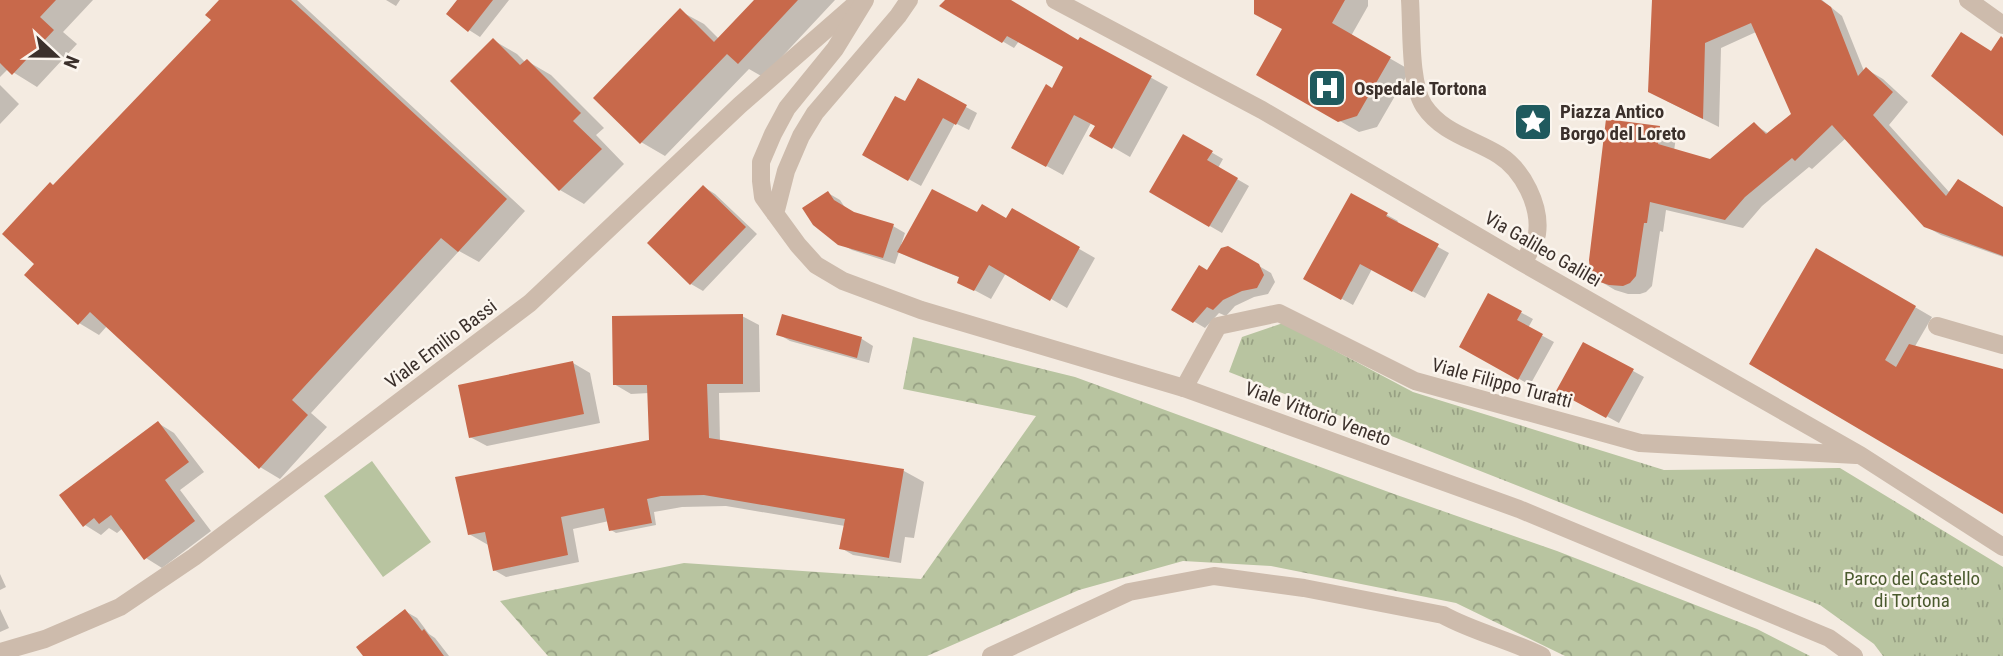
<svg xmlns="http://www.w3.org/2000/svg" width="2003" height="656" font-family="'Roboto Condensed',sans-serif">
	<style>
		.grass { fill: url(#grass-tufts) }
		.forest { fill: url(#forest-crowns) }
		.garden { fill: #b8c4a0 }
		.shadow { fill: #0003 }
		.building { fill: #c8694b }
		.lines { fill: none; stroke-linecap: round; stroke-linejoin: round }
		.minor { stroke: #cdbbac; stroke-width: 18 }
		.tertiary { stroke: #cdbbac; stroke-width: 18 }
		.labels { text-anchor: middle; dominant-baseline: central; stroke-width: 5; stroke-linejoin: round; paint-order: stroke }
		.poi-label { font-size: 19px; font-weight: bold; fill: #3b302b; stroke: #fbf5ee; text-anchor: start }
		.street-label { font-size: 19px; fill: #3b302b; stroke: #fbf5ee }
		.park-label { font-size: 19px; fill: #4a5a2e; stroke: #fbf5ee }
	</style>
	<defs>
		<pattern id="grass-tufts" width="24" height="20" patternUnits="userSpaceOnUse" patternTransform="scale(1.75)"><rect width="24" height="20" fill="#b8c4a0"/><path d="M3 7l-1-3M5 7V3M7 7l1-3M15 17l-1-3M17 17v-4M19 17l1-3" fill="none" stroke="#97a083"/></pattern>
		<pattern id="forest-crowns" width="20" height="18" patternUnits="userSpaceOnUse" patternTransform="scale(1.75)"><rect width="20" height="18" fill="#b8c4a0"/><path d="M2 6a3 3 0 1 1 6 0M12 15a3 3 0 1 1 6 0" fill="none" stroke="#97a083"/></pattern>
	</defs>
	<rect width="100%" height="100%" fill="#f4ebe1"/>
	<!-- grass -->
	<path class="grass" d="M1283,323L1413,392L1664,470L1840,468L2003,567V656H1883L1874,644L1820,605L1229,372L1242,337Z"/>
	<!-- forest -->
	<path class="forest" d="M913,337L1075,377L1394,494L1557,551L1757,629L1810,656H1565L1456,603L1271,566L1183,561L1079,590L927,656H548L500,601L684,563L921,579L1036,416L903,389Z"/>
	<!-- garden -->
	<path class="garden" d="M372,461L431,542L383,577L324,496Z"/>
	<!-- shadow -->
	<path class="shadow" d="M0,0H93L63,32L77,44L37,87L8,69L0,77Z
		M222,0H297L525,211L479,262L459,251L311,413L327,427L280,479L260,467L107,326L99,335L79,323L36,264L54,186L213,20Z
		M386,0H400L396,6Z
		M459,0H509L480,37L469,30Z
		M757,0H835L763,77L749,69L665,156L641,142L680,11L704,24L720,40Z
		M948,0H1008L1079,42L1081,39L1168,87L1130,157L1092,135L1097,126L1091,123L1063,175L1014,148L1053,90L1066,67L1019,41L1014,48L942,6Z
		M1256,0H1368V6L1351,36L1410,70L1377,127L1359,132L1259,74L1284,29Z
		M1654,0H1822L1842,16L1864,71L1866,69L1883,79L1908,102L1889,125L1950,193L2003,208V257L1941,235L1925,226L1846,138L1812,169L1809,167L1762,206L1743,228L1666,210L1663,232L1660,231L1652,286L1646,292L1640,294H1628L1615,290L1598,280L1660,128L1676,137L1674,151L1711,161L1754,124L1769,134L1793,115L1756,32L1721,48L1719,127L1667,101Z
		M493,40L517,54L525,62L527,61L551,75L604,128L596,135L624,164L584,204L560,190Z
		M918,81L977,113L969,130L955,123L921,186L865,155L906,103Z
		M0,85L19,104L0,124Z
		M1183,136L1223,159L1218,168L1249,186L1222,233L1151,192Z
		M704,187L715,194L757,234L703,291L691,284Z
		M828,193L840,200L846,209L854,214L893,226L905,233L901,245L986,219L1007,220L1013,211L1095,258L1067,308L1006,273L991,299L959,282L961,278L911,258L899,252L895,264L852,250L839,243Z
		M1351,195L1398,221L1396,224L1449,253L1425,298L1372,269L1353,305L1306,279Z
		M1228,248L1271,273L1275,282L1268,294L1254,297L1235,306L1226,316L1219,313L1205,328L1173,309Z
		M1817,250L1932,317L1914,348L2003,370V512L1860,428Z
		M1489,295L1533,319L1528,328L1554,342L1530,385L1461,346Z
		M742,316L759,325L760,392L719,393L720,442L904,471L924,482L914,538L905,537L901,563L853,555L841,548L845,526L726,506L682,507L654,512L656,525L616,533L611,530L609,521L573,529L579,562L506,577L494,570L490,546L469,534L651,441L649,393L631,394L614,384Z
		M783,316L862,339L873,346L869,363L790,341L778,334Z
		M1584,344L1644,377L1619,423L1559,390Z
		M573,363L590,373L600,423L487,446L470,437Z
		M158,423L174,433L204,472L180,490L211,531L162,568L146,558L123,528L117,533L109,528L101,535L85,525Z
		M0,574L6,587L0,590Z
		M0,609L9,628L0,632Z
		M405,611L417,618L429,634L435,638L449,656H365Z"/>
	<!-- building -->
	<path class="building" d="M0,0H56L40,17L54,30L12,75L0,63Z
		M219,0H291L507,199L458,252L441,238L292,400L308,415L259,469L90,312L78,325L24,275L34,264L2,234L50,182L53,185L211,20L205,15Z
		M457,0H493L468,32L446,14Z
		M754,0H798L738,64L727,54L640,144L593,98L680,8L714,42Z
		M945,0H1011L1078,40L1080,37L1152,76L1112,149L1089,136L1095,126L1074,115L1046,167L1011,148L1046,84L1052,88L1063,67L1007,36L1002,43L939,6Z
		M1254,0H1345L1332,23L1391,57L1357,116L1338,122L1256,75L1282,29L1254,14Z
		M1652,0H1821L1831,7L1858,76L1866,67L1893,92L1873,115L1946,196L1958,179L2003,207V256L1924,227L1832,125L1795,161L1792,158L1745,197L1725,220L1650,202L1647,223H1644L1636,276L1630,283L1623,286L1609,285L1597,281L1590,271L1589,260L1606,119L1660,126L1658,144L1710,159L1754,122L1766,134L1791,114L1751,23L1705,43L1703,119L1648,92Z
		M1961,32L1991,51L2001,36L2003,38V136L1931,76Z
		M493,38L520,65L527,59L581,113L573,121L602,149L559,191L450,81Z
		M918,78L967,105L956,125L943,118L908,181L862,155L895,96L905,101Z
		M1183,134L1213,151L1207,160L1238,178L1209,227L1149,192Z
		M703,185L746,227L690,285L647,243Z
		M932,189L977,212L982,204L1006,218L1012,208L1080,247L1050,301L989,265L974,291L957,283L959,277L897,252Z
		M828,191L834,200L854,212L894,224L883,258L838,245L813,225L802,208Z
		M1351,193L1388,213L1386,216L1439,244L1412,292L1360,264L1341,300L1303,279Z
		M1228,246L1259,264L1264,275L1257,288L1242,291L1223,300L1213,310L1207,307L1193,323L1171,310L1199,265L1207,270L1221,248Z
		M1816,248L1916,306L1885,360L1896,367L1909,344L2003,369V514L1749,364Z
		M1488,293L1522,311L1517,320L1543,334L1518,380L1459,347Z
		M743,314V384H707L709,438L904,469L889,558L839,549L845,519L704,495L661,496L647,499L652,523L609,531L604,508L561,517L568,555L493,571L485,532L468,535L455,477L649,440L647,385H613L612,316Z
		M782,314L862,337L857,358L776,335Z
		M1583,342L1634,369L1606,418L1556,391Z
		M573,361L584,414L469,438L458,385Z
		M158,421L189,462L165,480L195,521L144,560L111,515L99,524L94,518L83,527L59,495Z
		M405,609L422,631L424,629L444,656H363L356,647Z"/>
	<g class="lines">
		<!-- minor -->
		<path class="minor" d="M1055,0L1262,110L1523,263L1860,455L2003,547
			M1410,0C1412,27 1409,83 1424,106C1442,133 1473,139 1499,155C1523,170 1541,206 1537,234C1535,243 1528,254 1523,263
			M1968,0L2003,25
			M1937,326L2003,345
			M1184,388L1218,326L1279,313L1415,381L1640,443L1856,455
			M0,652L45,639L120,607L194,557L530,303L740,105L860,0"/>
		<!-- tertiary -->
		<path class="tertiary" d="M865,0L835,49L787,108L773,134L761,162V181L763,197L798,245L816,265L843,281L921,310L1184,388L1519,509L1829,638L1854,656
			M775,214L786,171L801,136L815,113L898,16L909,0
			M991,656L1129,592L1214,576L1304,588L1443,615C1474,632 1510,640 1542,656"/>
	</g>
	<!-- icons -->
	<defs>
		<symbol id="hospital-square" viewBox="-11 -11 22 22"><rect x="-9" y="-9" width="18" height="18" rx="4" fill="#1f5a5e" stroke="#fbf5ee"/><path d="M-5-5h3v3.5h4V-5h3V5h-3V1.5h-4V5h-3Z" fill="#fff"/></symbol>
		<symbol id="sight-square" viewBox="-11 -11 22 22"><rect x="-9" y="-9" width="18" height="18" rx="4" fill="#1f5a5e" stroke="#fbf5ee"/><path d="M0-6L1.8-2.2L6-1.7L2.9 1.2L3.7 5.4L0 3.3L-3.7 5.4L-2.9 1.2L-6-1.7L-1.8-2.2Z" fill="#fff"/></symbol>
	</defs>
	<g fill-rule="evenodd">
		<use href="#hospital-square" x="1305" y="66" width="44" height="44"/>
		<use href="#sight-square" x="1511" y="100" width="44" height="44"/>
	</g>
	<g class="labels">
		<!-- poi labels -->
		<g class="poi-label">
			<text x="1354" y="88">Ospedale Tortona</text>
			<text x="1560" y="111">Piazza Antico<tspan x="1560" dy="22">Borgo del Loreto</tspan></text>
		</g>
		<!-- street labels -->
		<g class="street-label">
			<text transform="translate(1543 249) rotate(30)">Via Galileo Galilei</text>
			<text transform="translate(441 344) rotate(-37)">Viale Emilio Bassi</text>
			<text transform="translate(1502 383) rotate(15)">Viale Filippo Turatti</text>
			<text transform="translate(1318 414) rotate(20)">Viale Vittorio Veneto</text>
		</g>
		<!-- park labels -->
		<g class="park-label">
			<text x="1912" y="578">Parco del Castello<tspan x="1912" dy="22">di Tortona</tspan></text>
		</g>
	</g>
	<!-- north arrow -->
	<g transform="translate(56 56) rotate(112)" stroke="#fbf5ee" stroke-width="5" paint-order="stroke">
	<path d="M0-5L12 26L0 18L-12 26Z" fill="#3b302b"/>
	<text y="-10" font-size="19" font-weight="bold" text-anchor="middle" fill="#3b302b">N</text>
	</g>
</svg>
